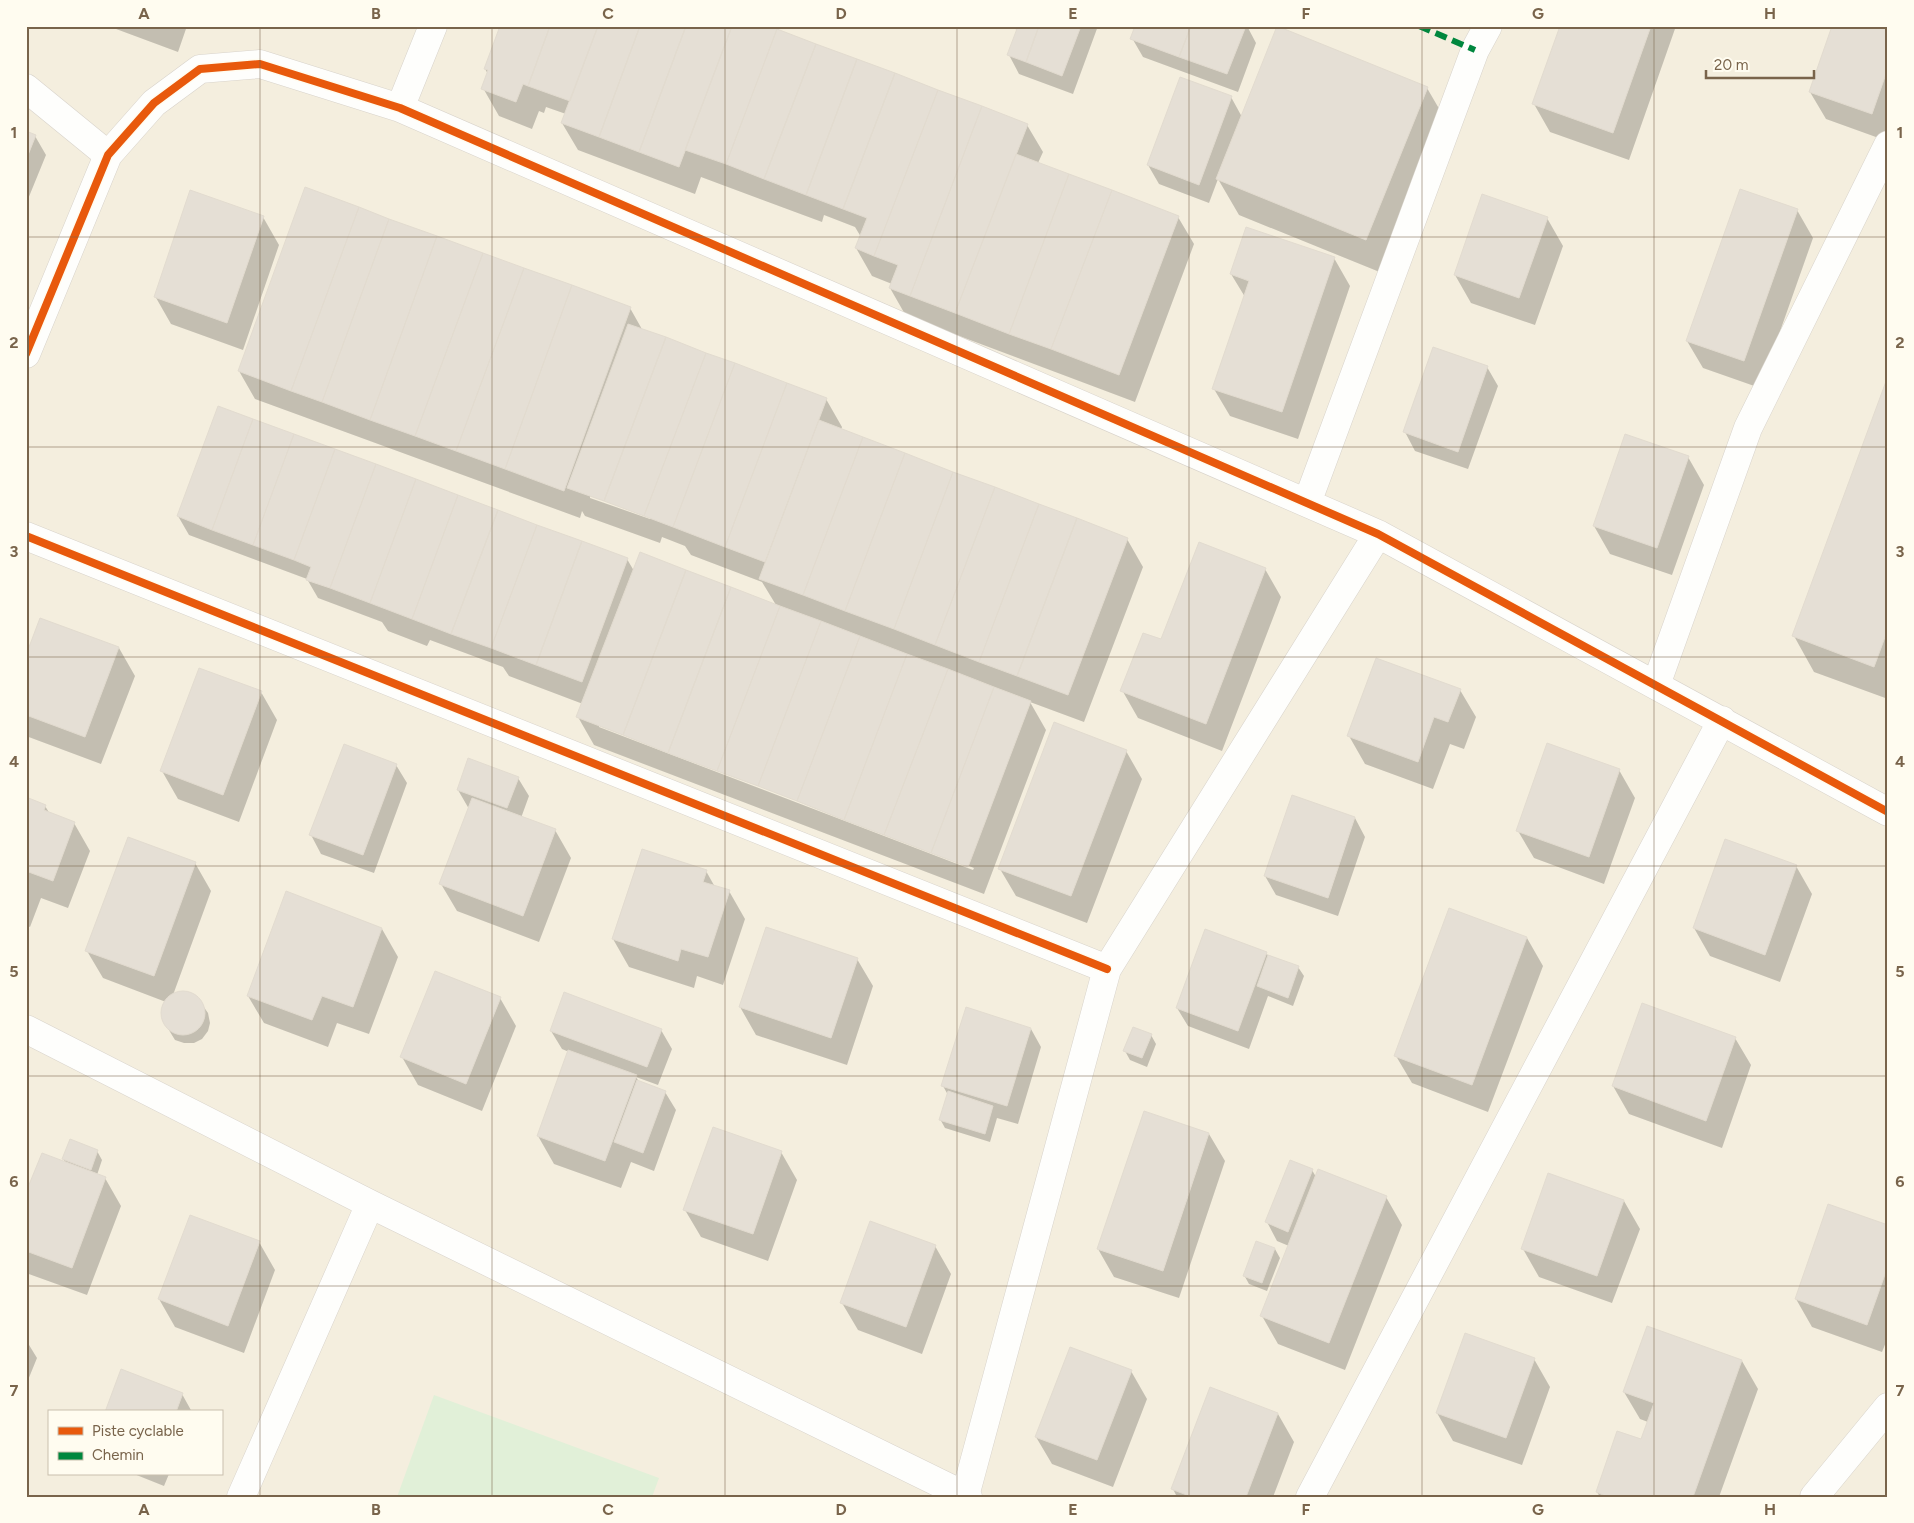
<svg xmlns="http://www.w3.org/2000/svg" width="1914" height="1523" font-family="Figtree,sans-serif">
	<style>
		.residential { fill: #f4eede; fill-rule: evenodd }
		.green { fill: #e1f0d8 }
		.shadow { fill: #0003; fill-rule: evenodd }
		.building { fill: #e5dfd5; stroke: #e2dbcf }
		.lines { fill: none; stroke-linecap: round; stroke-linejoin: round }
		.street-casing { stroke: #d8d3cb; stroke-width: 29 }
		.street { stroke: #fefefc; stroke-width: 28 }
		.quiet { stroke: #00873e; stroke-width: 6; stroke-dasharray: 12 6; stroke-linecap: butt }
		.cycleway-casing { stroke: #fffcf0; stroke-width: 11 }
		.cycleway { stroke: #e8590c; stroke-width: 8 }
		.grid { fill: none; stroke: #79644b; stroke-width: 1; stroke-opacity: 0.55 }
		.neatline { fill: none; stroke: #79644b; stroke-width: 2 }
		.grid-label { font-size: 16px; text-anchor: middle; font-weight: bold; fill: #79644b }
	</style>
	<rect width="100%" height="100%" fill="#f8f6ee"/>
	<!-- residential -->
	<path class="residential" d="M26,26H1888V1497H26ZM49,1412H221V1474H49Z"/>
	<!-- green -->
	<path class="green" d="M434,1395L659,1478L652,1497H397Z"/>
	<!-- shadow -->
	<path class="shadow" d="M108,26H187L178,52Z
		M1007,26H1098L1073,94L1019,74L1009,55L1018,30Z
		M1136,26H1247L1256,43L1238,92L1143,57L1132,38Z
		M1561,26H1676L1629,160L1550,132L1534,104Z
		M1888,26V140L1887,141L1826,119L1810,92Z
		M485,69L1027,125L1043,152L1038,163L1178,217L1194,244L1135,402L906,316L890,288L892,284L872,276L856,248L861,237L855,227L824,215L822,222L701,177L695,194L578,150L562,123L566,114L546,107L544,113L539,111L532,129L499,116L483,88L488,74Z
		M1427,88L1448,124L1387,275L1239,215L1218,179L1209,203L1159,184L1148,165L1231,97L1242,117Z
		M26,133L35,136L46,155L26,204Z
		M1797,210L1813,238L1760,388L1703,368L1687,341Z
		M263,217L279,245L243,350L171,324L155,296Z
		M1547,218L1563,246L1535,325L1471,303L1455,275Z
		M1334,258L1350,286L1298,439L1230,416L1214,389L1245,297L1231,274Z
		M630,308L643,331L826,399L842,427L841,430L1127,539L1143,567L1084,722L1030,702L1046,730L984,894L594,745L578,717L583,704L509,676L503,667L430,640L427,646L388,631L382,622L318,598L307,579L189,535L178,516L627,559L634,571L776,605L762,582L691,555L685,546L662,537L660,543L585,516L582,511L580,518L255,399L239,371ZM590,495L651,517L650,519L590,498ZM599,724L974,868L973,870L599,727Z
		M1487,367L1498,386L1468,469L1415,451L1405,432Z
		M1888,380V699L1814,672L1794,636Z
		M1688,457L1704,485L1672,575L1610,554L1594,526Z
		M1265,569L1281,597L1222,751L1138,718L1122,690L1162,641Z
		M41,619L119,648L135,676L101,764L26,736V659Z
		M1460,690L1476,717L1464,749L1450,744L1433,789L1365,764L1349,736Z
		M261,692L277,720L239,822L178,799L162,771Z
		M1126,751L1142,779L1087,923L1016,896L1000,869Z
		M396,765L407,783L374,873L321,854L311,835Z
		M1619,770L1635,798L1604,884L1534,858L1518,831Z
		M518,778L529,796L521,818L555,830L571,858L539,942L457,911L441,884L469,809L458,790Z
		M26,799L45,806L50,814L74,823L90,851L68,908L41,898L30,927L26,925Z
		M1355,818L1365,837L1338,916L1276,895L1265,876Z
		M195,863L211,891L173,995L179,992H188L196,996L208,1013L210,1023L208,1031L202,1039L194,1043H184L175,1040L164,1022L162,1013L166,1002L103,978L87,951Z
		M1796,866L1812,894L1780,982L1710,956L1694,928Z
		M706,871L715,887L729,891L745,919L723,985L697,976L694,988L629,967L613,939Z
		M382,929L398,957L369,1034L337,1023L328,1047L264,1023L248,996Z
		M1206,930L1298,967L1304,976L1293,1006L1268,996L1249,1049L1188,1026L1177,1008Z
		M1527,938L1543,966L1488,1112L1412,1083L1396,1056Z
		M857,959L873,986L847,1065L756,1035L740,1007Z
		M500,998L516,1026L482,1111L418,1085L402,1057Z
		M1031,1029L1041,1047L1018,1124L997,1118L990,1142L945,1128L940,1119L948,1095L943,1086Z
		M661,1030L672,1049L658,1085L636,1077L640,1083L665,1092L676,1110L654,1171L631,1162L621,1188L554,1164L538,1136L569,1052L562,1049L551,1031Z
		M1151,1035L1156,1044L1147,1067L1130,1060L1125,1051Z
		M1735,1038L1751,1065L1722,1148L1629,1114L1613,1086Z
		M1209,1134L1225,1161L1179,1298L1114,1277L1098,1249Z
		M97,1151L102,1160L97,1175L105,1178L121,1206L87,1295L26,1273V1193L66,1164L63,1158Z
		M781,1152L797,1180L768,1261L701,1237L685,1210Z
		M1312,1170L1316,1177L1386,1197L1402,1225L1345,1370L1278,1344L1262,1316L1289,1246L1277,1241L1267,1222Z
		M1624,1201L1640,1229L1612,1303L1539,1277L1523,1249Z
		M1888,1227V1337L1882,1352L1812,1327L1796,1299Z
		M259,1242L275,1270L244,1353L175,1327L159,1299Z
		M1257,1242L1275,1249L1280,1258L1267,1291L1249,1284L1244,1275Z
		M935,1246L951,1274L922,1354L858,1330L842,1303Z
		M26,1340L37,1358L26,1385Z
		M1534,1359L1550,1387L1522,1465L1453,1441L1437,1413Z
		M1742,1361L1758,1389L1719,1497H1600L1597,1492L1642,1441L1648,1422L1640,1419L1624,1392Z
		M1131,1371L1147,1399L1113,1487L1052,1464L1036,1437Z
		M182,1394L192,1412H107Z
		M1278,1414L1294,1442L1273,1497H1177L1173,1489Z
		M134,1474H169L164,1486Z"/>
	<!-- building -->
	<path class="building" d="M500,26H550L528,86L523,84L516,102L481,89L488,70L484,69Z
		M550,26H598L570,101L528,86Z
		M598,26H640L599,137L561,123Z
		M640,26H686L639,152L599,137Z
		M686,26H732L679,167L639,152Z
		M732,26H770L777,29L726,164L685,150Z
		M1018,26H1039L1026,62L1007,55Z
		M1039,26H1081L1062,76L1026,62Z
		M1135,26H1191L1179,57L1130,39Z
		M1191,26H1246L1227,74L1179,57Z
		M1277,26L1428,87L1366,240L1216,179Z
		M1560,26H1651L1613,133L1532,104Z
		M1832,26H1888V68L1872,114L1809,92Z
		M777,29L816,44L764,179L726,164Z
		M816,44L857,59L806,195L764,179Z
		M857,59L895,73L843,209L806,195Z
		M895,73L938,90L874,256L855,248L867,218L843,209Z
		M1180,77L1232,96L1199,185L1147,165Z
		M938,90L982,106L910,296L889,288L898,265L874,256Z
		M982,106L1028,124L955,313L910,296Z
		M26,131L36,135L26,160Z
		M1016,154L1069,174L1009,334L955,313Z
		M1069,174L1112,190L1051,349L1009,334Z
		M305,187L359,207L291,391L238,371Z
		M1740,189L1798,209L1744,361L1686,341Z
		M190,190L264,216L227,323L154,297Z
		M1112,190L1179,216L1119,375L1051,349Z
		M1482,194L1548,217L1519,298L1454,275Z
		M359,207L389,219L322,402L291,391Z
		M389,219L437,236L370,420L322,402Z
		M1246,227L1335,257L1282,412L1212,389L1249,281L1230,274Z
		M437,236L483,253L415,436L370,420Z
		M483,253L524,268L456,451L415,436Z
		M524,268L572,285L505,469L456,451Z
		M572,285L631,307L564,491L505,469Z
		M628,324L666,337L604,501L567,488Z
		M666,337L706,353L644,516L604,501Z
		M1433,347L1488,366L1458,452L1403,432Z
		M706,353L735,363L673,527L644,516Z
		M735,363L787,383L725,547L673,527Z
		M1888,376V629L1874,667L1792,636Z
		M787,383L827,398L765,562L725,547Z
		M218,406L253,419L212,530L177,516Z
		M253,419L294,434L253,545L212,530Z
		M819,420L863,437L803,595L759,579Z
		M294,434L335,449L294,560L253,545Z
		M1625,434L1689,456L1657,548L1593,526Z
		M863,437L905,453L845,611L803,595Z
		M335,449L376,464L330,588L306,580L311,567L294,560Z
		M905,453L953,472L894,629L845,611Z
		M376,464L416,479L370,603L330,588Z
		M953,472L995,487L935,645L894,629Z
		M416,479L458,495L412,619L370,603Z
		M995,487L1039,504L979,662L935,645Z
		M458,495L498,510L451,634L412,619Z
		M1039,504L1077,518L1017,676L979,662Z
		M498,510L537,525L491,648L451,634Z
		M1077,518L1128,538L1068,695L1017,676Z
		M537,525L582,541L536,665L491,648Z
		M582,541L628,558L582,682L536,665Z
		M1199,542L1266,568L1206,724L1120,691L1143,633L1161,639Z
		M640,552L686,570L623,735L576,717Z
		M686,570L731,587L668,753L623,735Z
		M731,587L780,606L717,771L668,753Z
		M780,606L821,621L758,786L717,771Z
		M40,618L119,647L85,737L26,715V655Z
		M821,621L860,636L797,801L758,786Z
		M860,636L907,654L844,820L797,801Z
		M907,654L948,669L884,835L844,820Z
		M1376,658L1461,689L1448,722L1434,717L1418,762L1347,736Z
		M199,668L262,691L223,795L160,771Z
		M948,669L994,687L931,853L884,835Z
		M994,687L1031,701L968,867L931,853Z
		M1054,722L1127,750L1071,896L998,869Z
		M1547,743L1620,769L1589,857L1516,831Z
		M344,744L397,764L363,855L309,835Z
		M468,758L519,777L507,808L457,790Z
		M1292,795L1355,817L1328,898L1264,876Z
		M26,797L46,805L44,810L75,822L53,881L26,871Z
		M472,798L556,829L523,916L439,884Z
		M128,837L196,862L154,976L85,951Z
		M1725,839L1797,865L1765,955L1693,928Z
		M642,849L707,870L703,882L730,890L708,957L681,949L678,961L612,939Z
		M286,891L382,928L353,1007L322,996L312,1020L247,996Z
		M1449,908L1527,937L1472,1085L1394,1056Z
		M766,927L858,958L831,1038L739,1007Z
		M1205,929L1267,952L1238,1031L1176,1008Z
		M1268,955L1299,966L1288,998L1257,986Z
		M435,971L501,997L466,1084L400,1057Z
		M161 1013a22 22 0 1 1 44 0a22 22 0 1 1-44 0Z
		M564,992L662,1029L647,1067L550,1031Z
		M1642,1003L1736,1037L1706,1121L1612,1086Z
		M966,1007L1031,1028L1007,1106L941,1086Z
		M1133,1027L1152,1034L1142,1058L1123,1051Z
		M568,1050L637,1075L605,1161L537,1136Z
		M637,1080L666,1091L643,1153L614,1142Z
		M948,1091L993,1106L985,1134L939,1120Z
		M1144,1111L1209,1133L1163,1271L1097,1249Z
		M713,1127L782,1151L753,1234L683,1210Z
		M70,1139L98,1150L91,1170L62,1159Z
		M42,1153L106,1177L72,1268L26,1251V1192Z
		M1290,1160L1313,1169L1288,1232L1265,1222Z
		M1318,1169L1387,1196L1329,1343L1260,1316Z
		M1548,1173L1624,1200L1597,1276L1521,1249Z
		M1828,1204L1888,1225V1266L1867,1325L1795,1299Z
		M190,1215L260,1241L228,1326L158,1299Z
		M870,1221L936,1245L906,1327L840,1303Z
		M1256,1241L1275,1248L1262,1283L1243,1276Z
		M1647,1326L1742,1360L1693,1497H1608L1596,1492L1617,1431L1641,1439L1654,1403L1623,1392Z
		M1465,1333L1535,1358L1506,1438L1436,1413Z
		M1070,1347L1132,1370L1097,1460L1035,1437Z
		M121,1369L183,1393L176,1412H105Z
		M1210,1387L1278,1413L1246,1497H1192L1171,1489Z"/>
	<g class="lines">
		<defs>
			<path id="street" d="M26,88L108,155
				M400,108L433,26
				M26,354L108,155L154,103L200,69L260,64L400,108L1378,534L1888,812
				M1307,503L1475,50L1488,26
				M26,536L1107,969
				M1656,685L1748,428L1888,145
				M26,1029L370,1204L968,1497
				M965,1496L1107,969L1378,534
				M241,1497L370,1204
				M1310,1497L1722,720
				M1814,1497L1888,1407"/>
		</defs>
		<!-- street casing -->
		<use href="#street" class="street-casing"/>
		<!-- street -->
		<use href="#street" class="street"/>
		<!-- quiet -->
		<path class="quiet" d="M1419,26L1475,50"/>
		<defs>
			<path id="cycleway" d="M26,354L108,155L154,103L200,69L260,64L400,108L1378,534L1888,812
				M26,536L1107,969"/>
		</defs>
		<!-- cycleway casing -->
		<use href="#cycleway" class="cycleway-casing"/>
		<!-- cycleway -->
		<use href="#cycleway" class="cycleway"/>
	</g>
	<!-- grid -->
	<path class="grid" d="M260,26V1497M492,26V1497M725,26V1497M957,26V1497M1189,26V1497M1422,26V1497M1654,26V1497M26,237H1888M26,447H1888M26,657H1888M26,866H1888M26,1076H1888M26,1286H1888"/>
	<!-- border -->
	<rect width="1914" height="1523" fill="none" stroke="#fffcf0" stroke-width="55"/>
	<!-- legend -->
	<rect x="48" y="1410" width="175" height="65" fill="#fffcf0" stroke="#c9bfae"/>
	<rect x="58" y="1427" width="25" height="8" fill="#e8590c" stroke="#c9bfae"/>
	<text x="92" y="1436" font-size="15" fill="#79644b">Piste cyclable</text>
	<rect x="58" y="1452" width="25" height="8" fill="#00873e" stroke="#c9bfae"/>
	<text x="92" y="1460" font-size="15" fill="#79644b">Chemin</text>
	<!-- scale -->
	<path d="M1706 70v8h108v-8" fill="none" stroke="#79644b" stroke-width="2.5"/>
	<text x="1714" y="70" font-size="15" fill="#79644b" stroke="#fffcf0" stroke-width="4" paint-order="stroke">20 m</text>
	<rect x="28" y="28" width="1858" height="1468" class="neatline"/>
	<g class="grid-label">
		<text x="144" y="19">A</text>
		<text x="376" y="19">B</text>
		<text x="608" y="19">C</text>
		<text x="841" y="19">D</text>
		<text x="1073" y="19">E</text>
		<text x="1306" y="19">F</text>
		<text x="1538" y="19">G</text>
		<text x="1770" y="19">H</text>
		<text x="14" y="138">1</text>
		<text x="1900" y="138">1</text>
		<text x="14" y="348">2</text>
		<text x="1900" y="348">2</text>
		<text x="14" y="557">3</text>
		<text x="1900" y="557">3</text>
		<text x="14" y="767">4</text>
		<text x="1900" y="767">4</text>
		<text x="14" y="977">5</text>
		<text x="1900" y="977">5</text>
		<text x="14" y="1187">6</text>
		<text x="1900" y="1187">6</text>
		<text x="14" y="1396">7</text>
		<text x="1900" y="1396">7</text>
		<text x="144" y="1515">A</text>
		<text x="376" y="1515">B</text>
		<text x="608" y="1515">C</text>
		<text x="841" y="1515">D</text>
		<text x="1073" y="1515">E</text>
		<text x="1306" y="1515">F</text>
		<text x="1538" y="1515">G</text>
		<text x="1770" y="1515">H</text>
	</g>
</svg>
